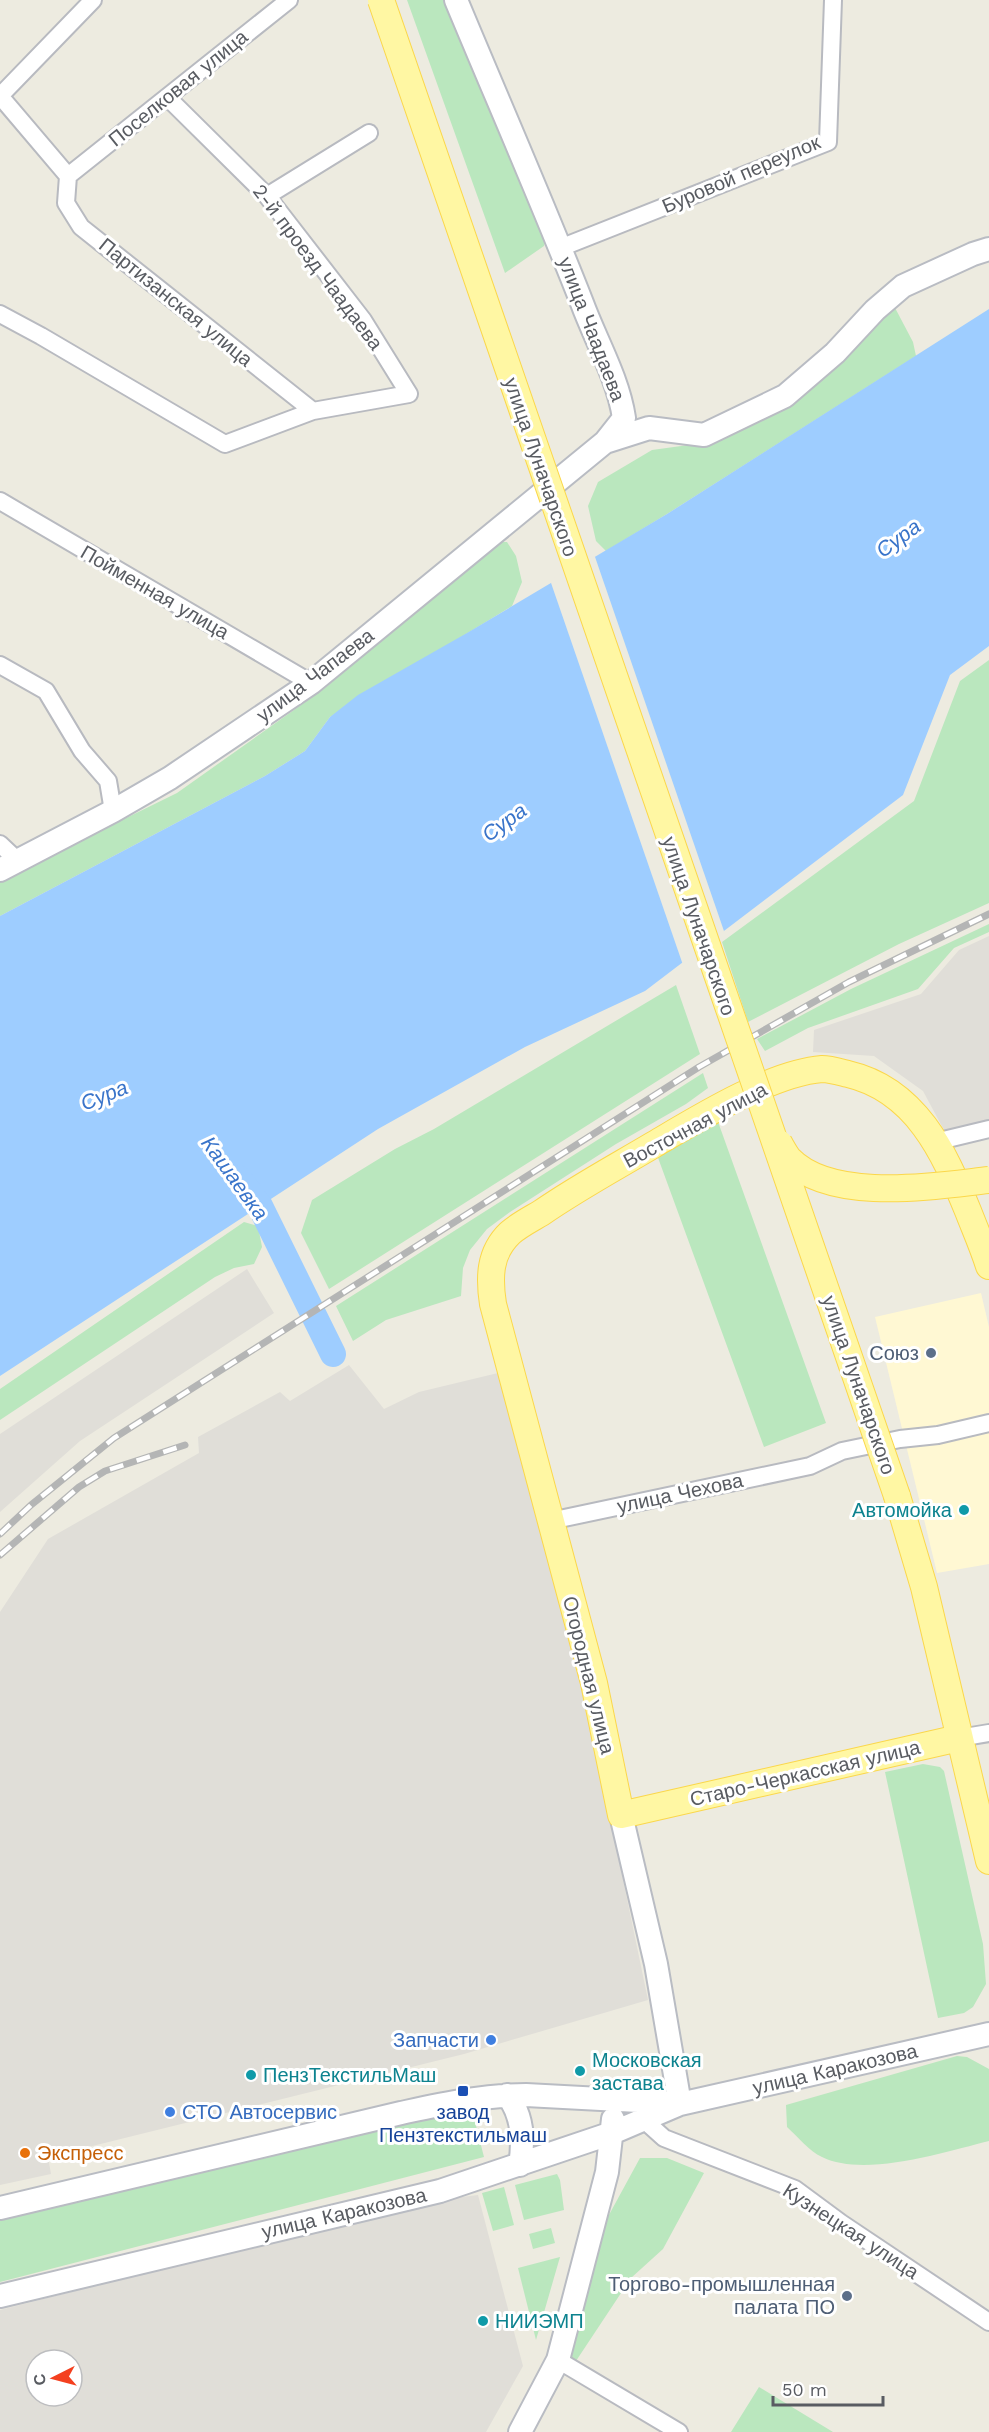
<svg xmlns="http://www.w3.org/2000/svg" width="989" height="2432" font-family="'Work Sans',sans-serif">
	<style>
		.commercial { fill: #fff8d3 }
		.industrial { fill: #e0ded8; fill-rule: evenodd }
		.green { fill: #bae7be }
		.water { fill: #9ecdff }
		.pier { fill: #edebe0 }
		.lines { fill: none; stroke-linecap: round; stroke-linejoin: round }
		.river { stroke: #9ecdff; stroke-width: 26 }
		.street-casing { stroke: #b8bac0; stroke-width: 20 }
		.secondary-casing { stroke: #b9bcc3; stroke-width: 26 }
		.primary-casing { stroke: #fbd74b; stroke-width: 28 }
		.street { stroke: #fff; stroke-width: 16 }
		.secondary { stroke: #fff; stroke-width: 22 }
		.primary { stroke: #fff7a3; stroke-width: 26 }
		.rail-casing { stroke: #b4b5b5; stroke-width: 7 }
		.rail { stroke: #fff; stroke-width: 4.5; stroke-dasharray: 14; stroke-linecap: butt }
		.primary-bridge-casing { stroke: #fbd74b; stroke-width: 28; stroke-linecap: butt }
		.primary-bridge { stroke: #fff7a3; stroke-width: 26 }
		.service-dot { fill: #5c6f8a; stroke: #fff; stroke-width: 2 }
		.culture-dot { fill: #0f9aa8; stroke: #fff; stroke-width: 2 }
		.shop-dot { fill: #3f7fe0; stroke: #fff; stroke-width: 2 }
		.transit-dot { fill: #1a4fb4; stroke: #fff; stroke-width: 2 }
		.food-dot { fill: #e8710a; stroke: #fff; stroke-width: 2 }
		.labels { text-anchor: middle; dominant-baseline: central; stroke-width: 6; stroke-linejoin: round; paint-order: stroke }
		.street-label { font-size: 20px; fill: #595c62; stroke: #fff }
		.service-label { font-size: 20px; fill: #4e5e75; stroke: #fff; text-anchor: end }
		.culture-label { font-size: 20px; fill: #0d838f; stroke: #fff; text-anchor: start }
		.shop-label { font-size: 20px; fill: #366cbe; stroke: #fff; text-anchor: end }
		.transit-label { font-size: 20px; fill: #164399; stroke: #fff }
		.food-label { font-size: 20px; fill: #c56008; stroke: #fff; text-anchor: start }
		.water-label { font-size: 21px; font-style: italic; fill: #3974ca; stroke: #fff }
	</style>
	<rect width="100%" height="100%" fill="#edebe0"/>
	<!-- commercial -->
	<path class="commercial" d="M981,1293L989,1327V1564L937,1573L875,1317Z"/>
	<!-- industrial -->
	<path class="industrial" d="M989,936V1122L945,1132L923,1091L874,1056L813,1052L814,1030L921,994L959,950Z
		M247,1269L274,1313L80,1441L0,1512V1434Z
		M349,1365L384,1409L419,1392L498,1373L581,1677L648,2000L464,2054L48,2157L51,2174L0,2185V1612L48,1539L199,1453L198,1437L280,1392L290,1401Z
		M478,2195L523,2366L486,2432H0V2310L430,2201ZM36,2360H72V2396H36Z"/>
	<!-- green -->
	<path class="green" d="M407,0H448L547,234L544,246L505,273Z
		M893,304L913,342L916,356L667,514L606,551L596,541L588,506L598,482L652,450L703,443Z
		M495,542H507L516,556L522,582L512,606L330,717L305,751L265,776L0,916V880L177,793L325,688Z
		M989,660V903L899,944L748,1022L722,942L914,801L960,681Z
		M989,924V932L954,948L918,989L808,1028L765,1051L757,1039L851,989Z
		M676,985L700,1054L329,1289L301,1233L312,1200L395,1149L434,1129Z
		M703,1073L708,1088L686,1104L616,1144L510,1212L487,1229L470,1250L463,1268L461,1296L386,1320L353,1341L336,1306Z
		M717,1119L826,1423L764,1447L657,1155Z
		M244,1222L258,1226L262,1247L254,1264L234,1268L215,1277L0,1420V1389Z
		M923,1764L940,1767L944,1771L983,1944L986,1984L973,2007L964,2013L938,2018L885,1772Z
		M957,2056L967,2057L989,2069V2141C945,2152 864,2178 822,2157C809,2151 798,2137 787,2127L786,2105Z
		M472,2110L484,2157L0,2282V2212L399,2119Z
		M640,2158H667L704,2173L663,2249L631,2278L574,2364L564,2355L598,2235Z
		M557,2174L560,2180L564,2210L524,2220L515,2185Z
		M504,2187L514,2225L493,2231L482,2193Z
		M551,2228L555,2243L533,2249L529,2234Z
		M560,2257L536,2340L518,2268Z
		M759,2387L833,2432H731Z"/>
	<!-- water -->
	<path class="water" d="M989,309V646L950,675L903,795L645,991L525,1047L378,1129L0,1376V916L265,776L305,751L330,717L358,695L467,633L667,514Z"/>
	<!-- pier -->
	<path class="pier" d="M594,554L725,934L683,965L550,580Z"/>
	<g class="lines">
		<!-- river -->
		<path class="river" d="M238,1178L260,1206L333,1354"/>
		<defs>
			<path id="street" d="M0,96L93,0
				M0,96L68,176
				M68,176L66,203L81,227L313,411
				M68,176L289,0
				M267,196L369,133
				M560,248L828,142L833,0
				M0,314L41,336L225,444L313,411L409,394L363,320L267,196L167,97
				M0,501L311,683
				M0,665L46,691L82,751L108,781L113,811
				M0,844L18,861
				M935,1142L989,1129
				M550,1521L810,1466L842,1451L900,1439L938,1435L989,1423
				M959,1738L989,1733
				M644,2120L664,2138L795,2189L841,2223L989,2322
				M558,2360L679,2432"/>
			<path id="secondary" d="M605,442L649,428L704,435L785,396L835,353L875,310L903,286L973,254L989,249
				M0,870L113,811L170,778L311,683L605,442L624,418C618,378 596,341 582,303C542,201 498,101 456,0
				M621,1815L656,1964L680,2104
				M507,2095C523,2115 524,2141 520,2165
				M0,2208L401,2113C443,2104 483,2095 526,2095L676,2103
				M0,2296L440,2191L612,2133L680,2104L989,2034
				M520,2432L558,2360L607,2172L613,2119"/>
			<path id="primary" d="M897,1496L924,1587L989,1861
				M959,1738L621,1815L594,1683L493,1304C489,1278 489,1253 510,1233C519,1225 531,1219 541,1213C577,1188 616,1167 653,1145C697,1119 771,1073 822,1069C830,1069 840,1072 848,1074C916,1090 944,1152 968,1211C975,1229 983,1247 989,1266"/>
		</defs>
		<!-- street casing -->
		<use href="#street" class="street-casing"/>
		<!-- secondary casing -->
		<use href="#secondary" class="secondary-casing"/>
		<!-- primary casing -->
		<use href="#primary" class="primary-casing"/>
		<!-- street -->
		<use href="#street" class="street"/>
		<!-- secondary -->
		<use href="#secondary" class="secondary"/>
		<!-- primary -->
		<use href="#primary" class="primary"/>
		<defs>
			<path id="rail" d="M0,1534L31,1505L114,1438L699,1067L849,982L989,914
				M0,1555L79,1487L105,1471L185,1445"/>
		</defs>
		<!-- rail casing -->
		<use href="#rail" class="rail-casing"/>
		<!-- rail -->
		<use href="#rail" class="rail"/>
		<defs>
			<path id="primary-bridge" d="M381,0L897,1496
				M779,1143C782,1148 785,1154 789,1159C831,1203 934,1186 989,1180"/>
		</defs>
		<!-- primary-bridge casing -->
		<use href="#primary-bridge" class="primary-bridge-casing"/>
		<!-- primary-bridge -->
		<use href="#primary-bridge" class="primary-bridge"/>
	</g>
	<!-- markers -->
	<g class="service-dot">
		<circle cx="931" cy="1353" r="6"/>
		<circle cx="847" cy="2296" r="6"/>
	</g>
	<g class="culture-dot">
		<circle cx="964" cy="1510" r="6"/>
		<circle cx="580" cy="2071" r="6"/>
		<circle cx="251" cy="2075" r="6"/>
		<circle cx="483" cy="2321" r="6"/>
	</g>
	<g class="shop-dot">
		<circle cx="491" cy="2040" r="6"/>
		<circle cx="170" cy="2112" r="6"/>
	</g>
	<rect class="transit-dot" x="457" y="2085" width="12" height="12" rx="3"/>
	<circle class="food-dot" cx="25" cy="2153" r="6"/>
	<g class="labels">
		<!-- street labels -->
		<g class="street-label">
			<text transform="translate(178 88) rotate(-39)">Поселковая улица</text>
			<text transform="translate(741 174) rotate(-23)">Буровой переулок</text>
			<text transform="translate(318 267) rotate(53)">2-й проезд Чаадаева</text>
			<text transform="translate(176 302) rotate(39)">Партизанская улица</text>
			<text transform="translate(592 329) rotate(69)">улица Чаадаева</text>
			<text transform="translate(541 467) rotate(71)">улица Луначарского</text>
			<text transform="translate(155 592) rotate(30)">Пойменная улица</text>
			<text transform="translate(315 675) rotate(-37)">улица Чапаева</text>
			<text transform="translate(699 926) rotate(71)">улица Луначарского</text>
			<text transform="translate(695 1125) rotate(-28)">Восточная улица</text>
			<text transform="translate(859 1385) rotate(71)">улица Луначарского</text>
			<text transform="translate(680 1493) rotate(-12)">улица Чехова</text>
			<text transform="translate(589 1675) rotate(76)">Огородная улица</text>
			<text transform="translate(805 1773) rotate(-13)">Старо-Черкасская улица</text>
			<text transform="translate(835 2069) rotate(-13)">улица Каракозова</text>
			<text transform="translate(344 2213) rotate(-13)">улица Каракозова</text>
			<text transform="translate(851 2231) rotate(33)">Кузнецкая улица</text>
		</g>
		<!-- service labels -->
		<g class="service-label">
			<text x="919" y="1353">Союз</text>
			<text x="835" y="2284">Торгово-промышленная<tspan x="835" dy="23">палата ПО</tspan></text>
		</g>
		<!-- culture labels -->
		<g class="culture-label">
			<text x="952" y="1510" text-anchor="end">Автомойка</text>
			<text x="592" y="2060">Московская<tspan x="592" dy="23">застава</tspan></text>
			<text x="263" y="2075">ПензТекстильМаш</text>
			<text x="495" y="2321">НИИЭМП</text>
		</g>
		<!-- shop labels -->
		<g class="shop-label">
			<text x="479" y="2040">Запчасти</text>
			<text x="182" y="2112" text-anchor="start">СТО Автосервис</text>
		</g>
		<!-- transit labels -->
		<g class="transit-label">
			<text x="463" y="2112">завод<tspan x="463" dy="23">Пензтекстильмаш</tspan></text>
		</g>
		<!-- food labels -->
		<g class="food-label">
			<text x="37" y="2153">Экспресс</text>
		</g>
		<!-- water labels -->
		<g class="water-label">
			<text transform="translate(898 538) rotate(-36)">Сура</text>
			<text transform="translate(504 822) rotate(-36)">Сура</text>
			<text transform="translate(104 1095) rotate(-22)">Сура</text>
			<text transform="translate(235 1178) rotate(54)">Кашаевка</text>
		</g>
	</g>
	<!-- north arrow -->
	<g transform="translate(54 2378) rotate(264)"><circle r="28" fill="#ffffff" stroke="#bdbec0" stroke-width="1.5"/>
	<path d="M0-4.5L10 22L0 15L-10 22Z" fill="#f4401f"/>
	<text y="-9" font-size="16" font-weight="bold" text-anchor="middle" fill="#595c62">С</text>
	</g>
	<!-- scale -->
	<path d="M773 2396v9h110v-9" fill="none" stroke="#595c62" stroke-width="3"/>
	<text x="782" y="2396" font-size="18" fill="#595c62" stroke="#ffffff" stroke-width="4.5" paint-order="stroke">50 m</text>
</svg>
